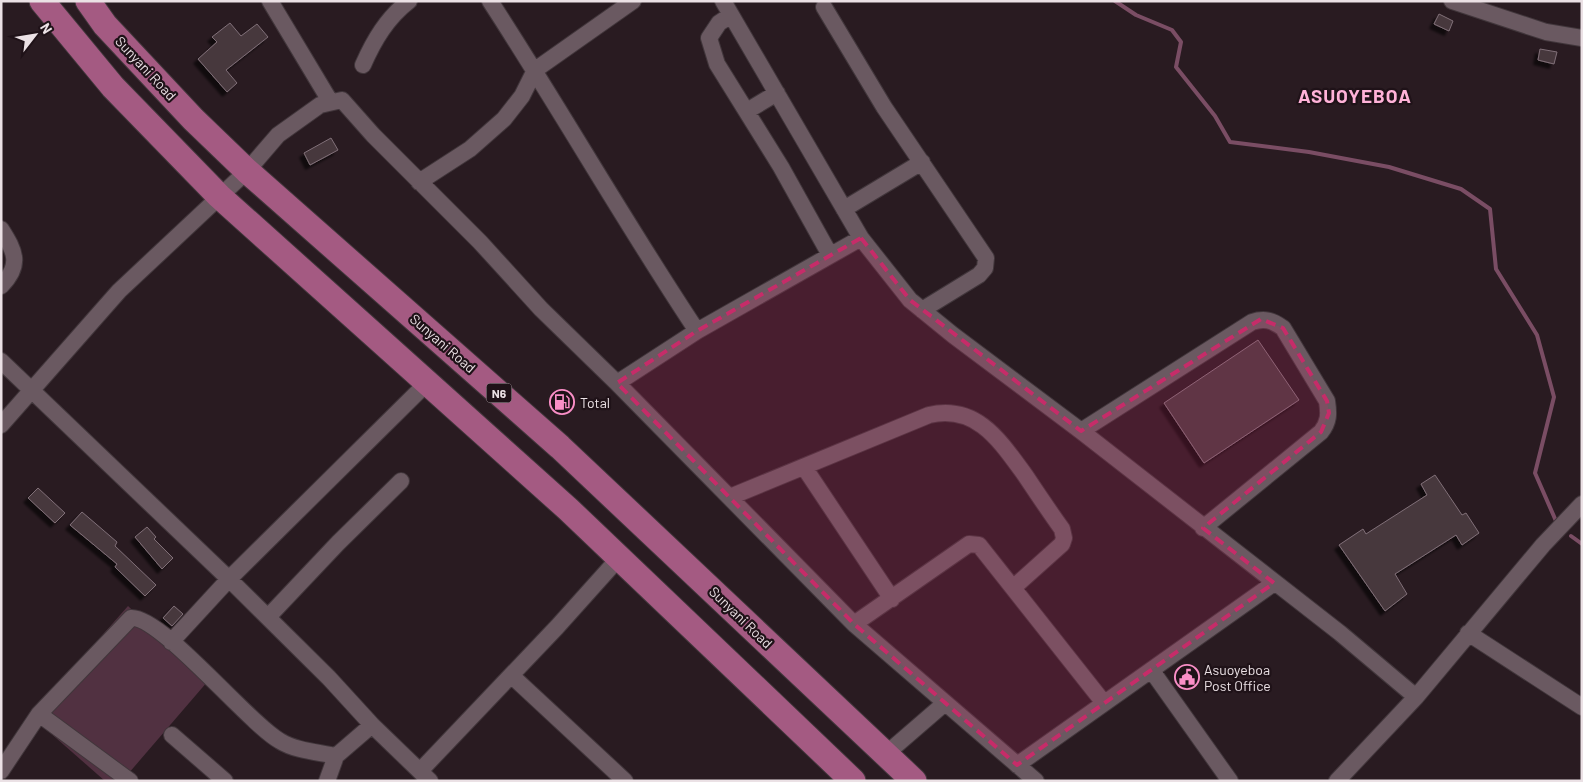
<svg xmlns="http://www.w3.org/2000/svg" width="1583" height="782" font-family="Barlow,sans-serif">
	<style>
		.green { fill: #513141 }
		.lines { fill: none; stroke-linecap: round; stroke-linejoin: round }
		.stream { stroke: #7a4d64; stroke-width: 4 }
		.building { fill: #46373e; stroke: #817078; filter: url(#shadow) }
		.minor-casing { stroke: #41363b; stroke-width: 18 }
		.primary-casing { stroke: #41363b; stroke-width: 27 }
		.minor { stroke: #6a5961; stroke-width: 16 }
		.primary { stroke: #a45a82; stroke-width: 25 }
		.marked { fill: #c62c69; fill-opacity: 0.2; stroke: #c62c69; stroke-width: 4; stroke-dasharray: 10 6; stroke-linejoin: round }
		.labels { text-anchor: middle; dominant-baseline: central; stroke-width: 4.5; stroke-linejoin: round; paint-order: stroke }
		.shield { fill: #1f1218; stroke: #aea3a8; stroke-width: 1 }
		.shield-label { font-size: 12px; font-weight: bold; fill: #ebe1e5 }
		.street-label { font-size: 14px; fill: #ebe1e5; stroke: #1f1218 }
		.poi-label { font-size: 14px; fill: #ebe1e5; stroke: #1f1218; text-anchor: start }
		.district-label { font-size: 19px; font-weight: bold; letter-spacing: 1px; fill: #ffb2d8; stroke: #1f1218 }
	</style>
	<defs>
		<filter id="shadow"><feDropShadow dx="-4.5" dy="4.5" stdDeviation="1" flood-color="#0009"/></filter>
	</defs>
	<rect width="100%" height="100%" fill="#291b21"/>
	<!-- green -->
	<path class="green" d="M128,606L208,681L122,781H105L31,716Z"/>
	<g class="lines">
		<!-- stream -->
		<path class="stream" d="M1115,1L1136,15L1172,30L1181,42L1176,67L1215,116L1230,142L1309,152L1389,167L1461,189L1490,209L1496,269L1537,335L1554,397L1535,473L1556,521
			M1571,536L1582,544"/>
	</g>
	<!-- building -->
	<path class="building" d="M1439,14L1453,21L1449,31L1434,24Z
		M230,23L241,36L257,24L268,37L226,70L237,83L227,92L198,59L217,42L212,37Z
		M1540,49L1557,52L1554,64L1538,60Z
		M331,138L338,150L310,165L304,153Z
		M1258,340L1299,400L1204,463L1164,403Z
		M1435,475L1462,515L1466,513L1479,533L1462,545L1456,535L1395,574L1407,594L1385,611L1339,545L1363,529L1366,534L1427,495L1421,484Z
		M38,488L65,513L55,523L28,498Z
		M82,512L117,542L115,546L156,585L145,596L115,567L117,564L70,525Z
		M147,527L156,537L154,539L173,558L162,569L135,537Z
		M174,606L183,614L172,626L163,618Z"/>
	<g class="lines">
		<defs>
			<path id="minor" d="M270,1L330,101
				M490,1C561,110 625,223 697,331
				M723,1L861,238L910,300L953,335L1081,431L1340,633L1416,697
				M1452,1L1546,32L1582,38
				M824,7L884,107L986,258L985,268L979,275L922,310
				M731,15L719,23L709,38L717,64L781,167L830,255
				M363,65C374,40 387,18 409,1
				M747,111L777,93
				M419,182L470,149L504,119L522,96L535,70L633,1
				M844,209L922,162
				M1,229C15,251 22,265 1,286
				M1,361L229,579L329,678L372,725L430,781
				M617,383L697,331L861,238
				M1,425L119,291L247,171L278,135L320,105L342,100L373,135L480,242L541,309L617,383L854,624L1036,781
				M1081,431L1252,322C1264,318 1272,320 1283,328L1327,401C1329,414 1329,422 1321,432L1203,528
				M804,467L892,599
				M730,497L929,415C977,404 1000,441 1025,475C1037,493 1049,511 1062,529L1064,538L1062,544L1014,587
				M268,617L338,543L401,481
				M854,624L969,544L979,545L1104,703
				M1468,633L1582,707
				M171,642L229,579L428,382
				M1152,671L1230,781
				M512,676L625,781
				M39,714L130,781
				M172,735L225,781
				M886,754L945,703
				M1017,765L1274,583
				M1,771L39,714L131,618C160,615 248,723 280,741C296,751 319,752 336,756L372,725
				M420,771L557,627L618,559
				M327,781L336,756
				M1337,781L1416,697L1543,545L1582,504"/>
			<path id="primary" d="M42,1L113,87L219,196L568,509L853,781
				M88,1L105,25L193,119L247,171L560,447L914,781"/>
		</defs>
		<!-- minor casing -->
		<use href="#minor" class="minor-casing"/>
		<!-- primary casing -->
		<use href="#primary" class="primary-casing"/>
		<!-- minor -->
		<use href="#minor" class="minor"/>
		<!-- primary -->
		<use href="#primary" class="primary"/>
	</g>
	<!-- marked area -->
	<path class="marked" d="M861,238L910,300L1081,431L1261,319L1283,328L1327,401L1329,413L1321,432L1203,528L1274,583L1017,765L854,624L617,383L697,331Z"/>
	<!-- icons -->
	<defs>
		<symbol id="fuel-ring" viewBox="-11 -11 22 22"><circle r="9.5" fill="#1f1218" stroke="#fa8fc7" stroke-width="1.5"/><path d="M-5.5-6h7V0h2V4h1.3V-2.5L3-4.5l.8-.8L6-3V5H2.5V1h-1V6h-7ZM-4.2-4.7v3.2H.2V-4.7Z" fill="#fa8fc7"/></symbol>
		<symbol id="civic-ring" viewBox="-11 -11 22 22"><circle r="9.5" fill="#1f1218" stroke="#fa8fc7" stroke-width="1.5"/><path d="M-.6-6.5H3V-4.5H.6V-3L4-1V1h2V6H-6V1h2V-1L-.6-3ZM-1.2 2.5V6h2.4V2.5Z" fill="#fa8fc7"/></symbol>
	</defs>
	<g fill-rule="evenodd">
		<use href="#fuel-ring" x="548" y="388" width="28" height="28"/>
		<use href="#civic-ring" x="1173" y="663" width="28" height="28"/>
	</g>
	<g class="labels">
		<!-- shield labels -->
		<rect class="shield" x="486.5" y="383.5" width="25" height="19" rx="4"/>
		<g class="shield-label">
			<text x="499" y="393">N6</text>
		</g>
		<!-- street labels -->
		<g class="street-label">
			<text transform="translate(146 68) rotate(47)">Sunyani Road</text>
			<text transform="translate(443 343) rotate(41)">Sunyani Road</text>
			<text transform="translate(741 617) rotate(44)">Sunyani Road</text>
		</g>
		<!-- poi labels -->
		<g class="poi-label">
			<text x="580" y="402">Total</text>
			<text x="1204" y="669">Asuoyeboa<tspan x="1204" dy="16">Post Office</tspan></text>
		</g>
		<!-- district labels -->
		<g class="district-label">
			<text x="1355" y="95">ASUOYEBOA</text>
		</g>
	</g>
	<!-- border -->
	<rect width="1583" height="782" fill="none" stroke="#ebe1e5" stroke-width="5"/>
	<!-- north arrow -->
	<g transform="translate(35 35) rotate(59)" stroke="#1f1218" stroke-width="4" paint-order="stroke">
	<path d="M0-4L9 19L0 12L-9 19Z" fill="#ebe1e5"/>
	<text y="-8" font-size="14" font-weight="bold" text-anchor="middle" fill="#ebe1e5">N</text>
	</g>
</svg>
